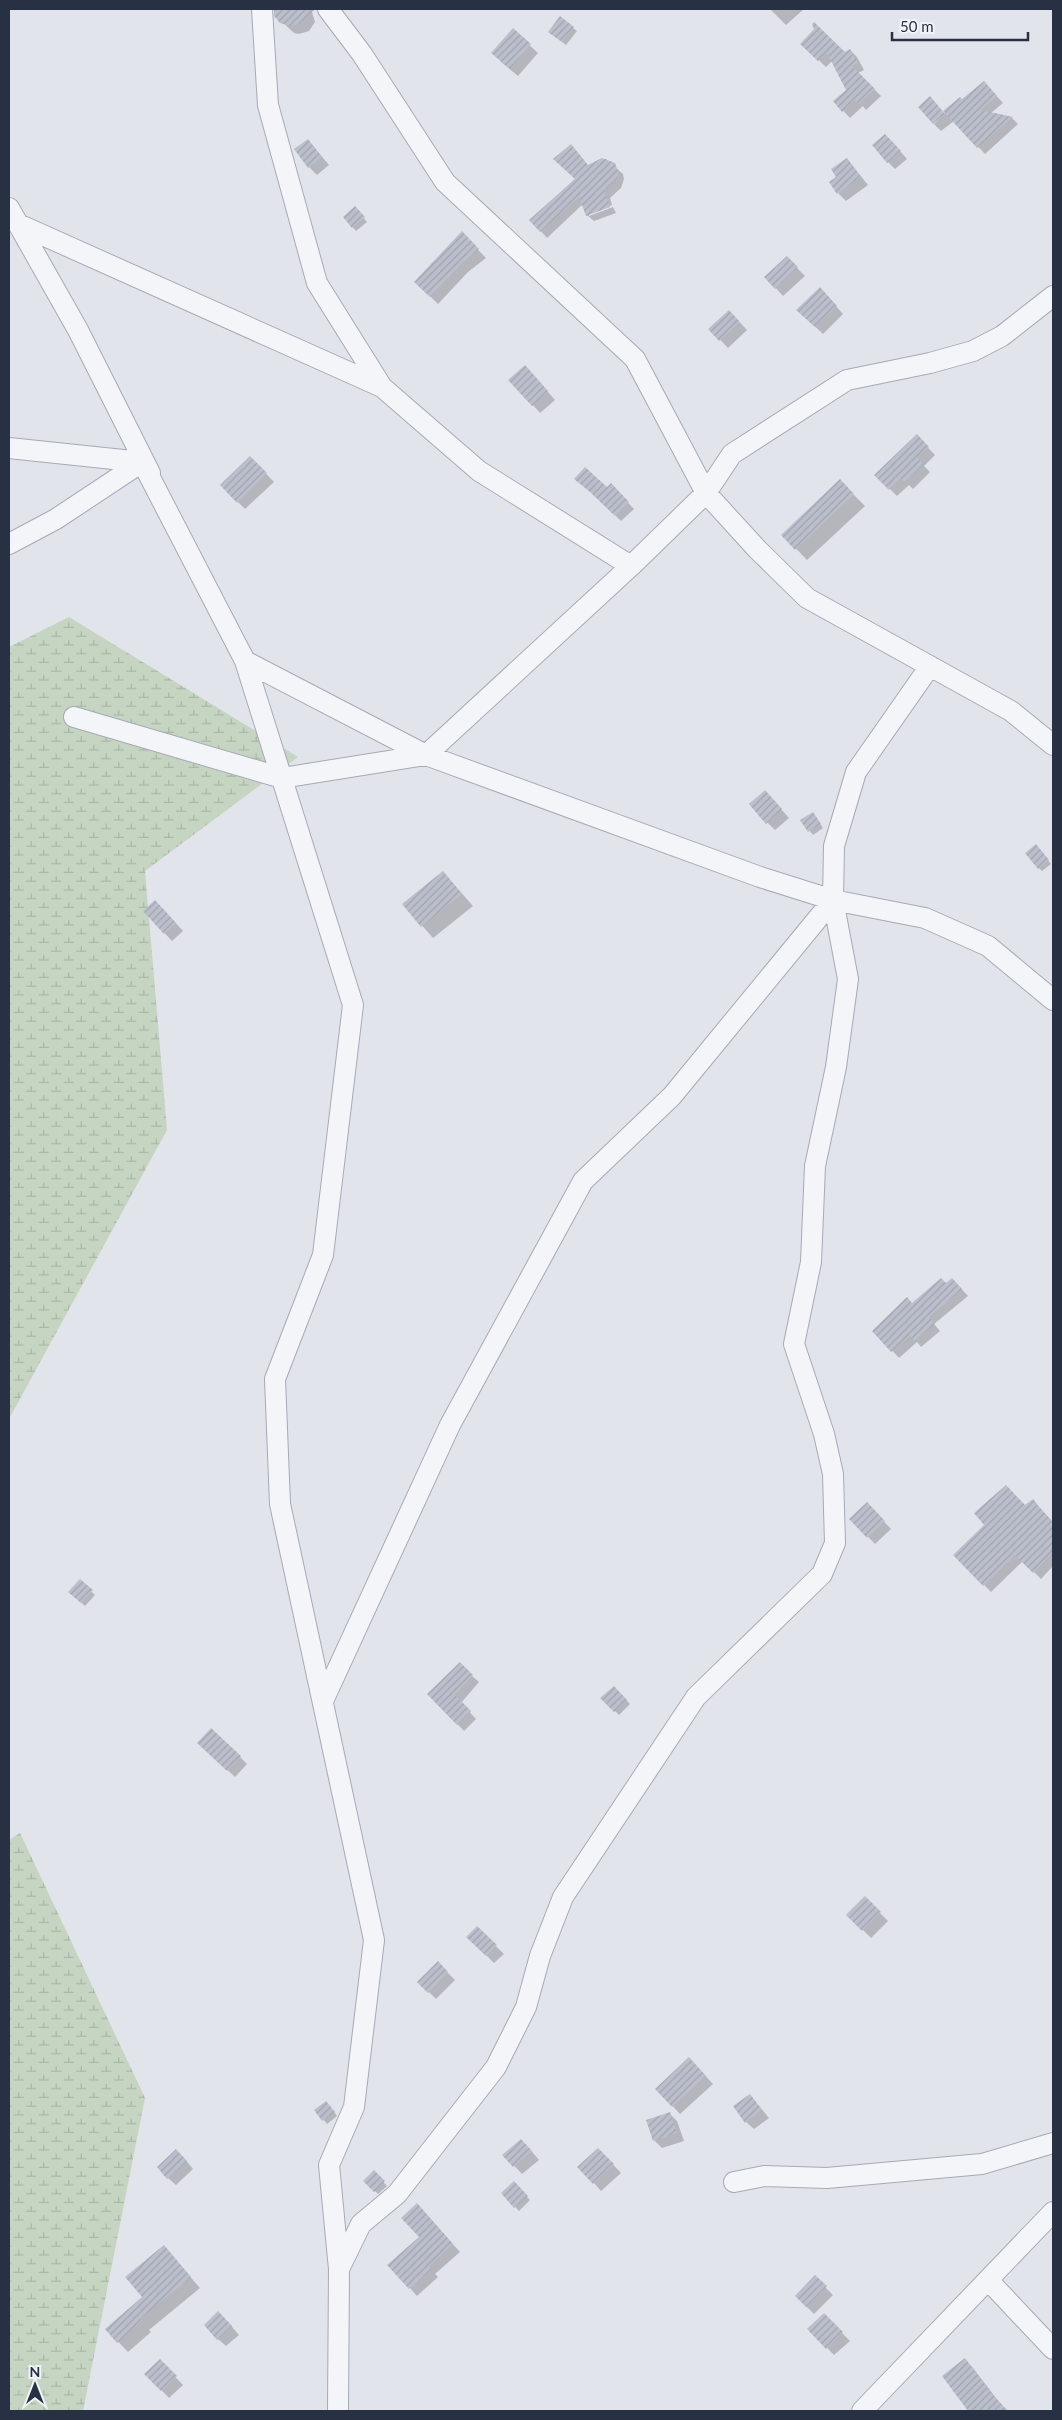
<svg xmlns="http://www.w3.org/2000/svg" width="1062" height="2420" font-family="Lato,sans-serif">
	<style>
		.wetland { fill: url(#wetland-marsh) }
		.shadow { fill: #0003 }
		.building { fill: url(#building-hatch) }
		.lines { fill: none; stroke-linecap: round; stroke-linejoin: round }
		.minor-casing { stroke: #a6aab6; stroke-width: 22 }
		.minor { stroke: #f4f5f8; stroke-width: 20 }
	</style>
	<defs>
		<pattern id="wetland-marsh" width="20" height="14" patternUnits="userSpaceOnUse" patternTransform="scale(1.25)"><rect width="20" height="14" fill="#c5d5c1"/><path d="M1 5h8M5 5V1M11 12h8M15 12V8" fill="none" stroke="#a9b7a7"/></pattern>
		<pattern id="building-hatch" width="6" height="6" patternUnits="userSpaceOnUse" patternTransform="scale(1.25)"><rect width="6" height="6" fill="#bbbfcb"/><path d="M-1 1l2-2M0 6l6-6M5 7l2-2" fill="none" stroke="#a1a4b0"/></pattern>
	</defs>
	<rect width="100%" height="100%" fill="#e1e4eb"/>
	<!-- wetland -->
	<path class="wetland" d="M69,617L298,757L145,871L167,1130L9,1419V647Z
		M20,1833L145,2098L83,2411H9V1840Z"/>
	<!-- shadow -->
	<path class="shadow" d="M275,9H311L315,22L309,31L299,34L294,33L278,18Z
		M772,9H804L786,25L771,10Z
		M573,28L577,31L566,45L553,35Z
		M513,30L538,53L518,76L500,61Z
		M802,44L844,53L850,50L857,57L864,70L858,73L881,96L866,110L863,106L850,118L835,102L848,90L832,61L826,67Z
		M990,89L1003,103L991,113L1012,118L1018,124L985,154L954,121L941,131L934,124L960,99L962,101Z
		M308,140L329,165L317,175L309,167Z
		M893,143L907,159L895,169L888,162Z
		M606,159L623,174L624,179L621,188L610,198L612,205L589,214V216L613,207L616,213L594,221L587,215L583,204L547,238L531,220L589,166L598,160Z
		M847,159L868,185L846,201L838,193V178Z
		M358,211L367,222L356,231L344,217Z
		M462,233L486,258L468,272L438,304L424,290Z
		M787,258L805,276L783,296L766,277Z
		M828,297L843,314L823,334L805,317Z
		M729,311L747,330L728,348L710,329Z
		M532,374L555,400L540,413L533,405Z
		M917,436L935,455L924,466L930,472L913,489L909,485L897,496L876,475Z
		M250,457L274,482L245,509L221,485Z
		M840,481L865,506L807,560L783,535Z
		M611,485L634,509L621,521L597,497Z
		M772,799L789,818L775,830L750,805Z
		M816,817L823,828L813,835L802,821Z
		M1039,849L1051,864L1042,871L1039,868Z
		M443,872L473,906L433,938L404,905Z
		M163,909L183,931L172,941L144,911Z
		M946,1285L959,1286L968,1296L934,1324L940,1331L921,1347L917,1342L899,1358L874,1331Z
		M1025,1506L1040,1508L1053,1522V1566L1041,1579L1023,1561L991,1592L955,1555Z
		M875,1512L891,1529L875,1544L851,1519Z
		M80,1581L95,1595L85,1606L70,1592Z
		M472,1676L479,1682L461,1703L476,1719L464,1731L429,1694Z
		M614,1687L630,1704L619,1715L602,1698Z
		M206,1750L240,1757L247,1764L235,1777Z
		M865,1898L888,1921L871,1938L848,1915Z
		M477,1928L504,1954L494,1963L468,1937Z
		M438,1963L455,1980L436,1999L419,1982Z
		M697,2067L713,2084L680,2114L657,2089Z
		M750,2095L769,2118L754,2129L746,2122Z
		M330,2106L337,2116L327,2124L316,2111Z
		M670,2114L677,2121L684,2141L662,2148L655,2141L648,2121Z
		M529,2148L539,2160L522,2174L504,2155Z
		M606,2157L621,2173L601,2191L594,2183Z
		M184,2158L193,2169L176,2185L168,2178Z
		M374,2172L387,2186L378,2194L365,2181Z
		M514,2183L530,2200L519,2211L503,2193Z
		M425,2213L460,2252L435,2274L438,2277L417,2296L410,2288Z
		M164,2247L200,2288L149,2330L151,2332L128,2352L107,2330L144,2297Z
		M815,2277L833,2295L814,2314L796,2296Z
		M824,2315L850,2341L834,2355L809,2329Z
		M226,2320L239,2335L226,2346L218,2339Z
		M965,2360L973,2368L1006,2411H970L944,2376Z
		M160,2361L183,2385L169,2398L146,2374Z"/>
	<!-- building -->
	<path class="building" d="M274,9H315L301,23L290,26L280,23L274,16Z
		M560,16L574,27L562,42L548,32Z
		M814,22L845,52L850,49L858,63L852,66L875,89L859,104L855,100L842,112L833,101L846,90L827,53L818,61L800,44L814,29L812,24Z
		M513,28L531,44L510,69L491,53Z
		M984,81L997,96L981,110L1013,117L977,148L943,111L960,97L962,99Z
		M930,96L945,114L933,124L918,107Z
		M885,134L901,151L887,163L872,145Z
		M308,139L322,157L308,168L294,149Z
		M571,144L588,165L602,158L615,163L618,172V177L604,191L610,207L586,216L579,197L540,232L529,220L575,179L553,159Z
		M847,158L861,177L837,194L829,182L836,177L831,169Z
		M355,206L365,217L352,228L343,217Z
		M462,231L479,249L461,264L430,297L414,282Z
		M787,256L798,267L775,289L764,277Z
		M820,287L837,306L815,327L796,310Z
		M729,310L740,322L719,341L708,329Z
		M525,365L548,391L532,406L508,380Z
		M917,434L929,447L917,457L924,464L904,482L901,478L889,490L874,475Z
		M250,456L267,473L237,503L220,485Z
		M585,467L607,487L611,483L629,502L615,516L590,492L574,479Z
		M840,479L854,494L795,550L781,535Z
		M765,790L782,809L766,824L749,804Z
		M813,812L821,824L808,832L800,820Z
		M1036,844L1049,860L1038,869L1025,853Z
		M443,871L462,894L421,927L402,904Z
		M155,900L176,923L164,934L143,911Z
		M941,1278L946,1283L952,1278L962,1289L929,1317L935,1324L914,1341L910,1336L891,1352L872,1331L907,1297L912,1303Z
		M1006,1485L1025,1505L1033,1499L1053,1524V1552L1033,1573L1015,1555L983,1586L953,1555L984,1525L974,1513Z
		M867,1502L885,1521L867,1538L849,1519Z
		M80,1579L93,1590L81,1603L68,1592Z
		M460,1662L473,1675L455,1695L471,1711L457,1725L427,1694Z
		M614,1686L627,1700L614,1712L600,1698Z
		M211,1728L241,1756L227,1771L197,1743Z
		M865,1896L881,1912L862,1931L846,1915Z
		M477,1926L497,1945L486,1956L466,1937Z
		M438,1961L448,1972L428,1993L417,1982Z
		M689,2057L706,2076L672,2107L655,2089Z
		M750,2094L762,2110L745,2123L733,2106Z
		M326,2101L335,2112L322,2121L314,2110Z
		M670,2112L677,2133L653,2141L646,2120Z
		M521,2139L532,2151L513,2167L502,2155Z
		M598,2148L614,2164L593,2184L577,2167Z
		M176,2149L187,2161L167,2179L157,2167Z
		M374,2170L385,2181L374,2192L363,2181Z
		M514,2181L528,2196L514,2208L501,2193Z
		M417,2203L453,2244L429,2266L432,2269L409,2289L387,2265L419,2237L401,2218Z
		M164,2245L191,2277L140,2319L142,2321L117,2343L105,2329L142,2297L125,2277Z
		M815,2275L827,2286L806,2307L795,2296Z
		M218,2311L232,2326L217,2340L204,2325Z
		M824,2313L843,2332L826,2349L807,2329Z
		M965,2358L992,2394L1008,2411H968L942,2376Z
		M160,2359L177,2376L161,2391L144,2374Z"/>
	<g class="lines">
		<defs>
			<path id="minor" d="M262,9L268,105L317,283L382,387L479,471L631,566
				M328,9L362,54L445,182L635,359L706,493L757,549L807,598L1011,711L1053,745
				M9,208L78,330L150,473
				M18,224L382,387
				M9,448L142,462
				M9,544L56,519L142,462L245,661L353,1005L323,1255L275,1379L280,1504L374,1940L354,2107L329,2165L339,2269
				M242,655L245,661L426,755L760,877L833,900L925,918L988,946L1053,1000
				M74,717L282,778L426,755L631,566L706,493L732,454L847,380L930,363L973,351L1002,336L1053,296
				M323,1701L450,1425L583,1181L672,1096L833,900
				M734,2182L764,2176L827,2178L982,2164L1053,2143
				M988,2280L1053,2349
				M338,2411L339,2269L361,2224L397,2194L496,2067L526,2007L540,1956L563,1897L696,1697L822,1574L835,1543L833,1474L824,1434L794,1344L811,1262L815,1166L836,1067L848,979L833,900L834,846L856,772L930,666
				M862,2411L1053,2212"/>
		</defs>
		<!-- minor casing -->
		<use href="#minor" class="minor-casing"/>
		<!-- minor -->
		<use href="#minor" class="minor"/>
	</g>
	<!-- border -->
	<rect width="1062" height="2420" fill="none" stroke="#283044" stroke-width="20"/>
	<!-- north arrow -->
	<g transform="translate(35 2385)" stroke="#f1f3f8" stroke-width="4" paint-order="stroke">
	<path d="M0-4L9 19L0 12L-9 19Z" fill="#283044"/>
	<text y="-8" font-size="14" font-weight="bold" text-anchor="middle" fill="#283044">N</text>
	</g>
	<!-- scale -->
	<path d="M892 32v8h136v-8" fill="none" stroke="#283044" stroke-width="2.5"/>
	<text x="900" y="32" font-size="15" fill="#283044" stroke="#f1f3f8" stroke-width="4" paint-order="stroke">50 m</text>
</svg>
